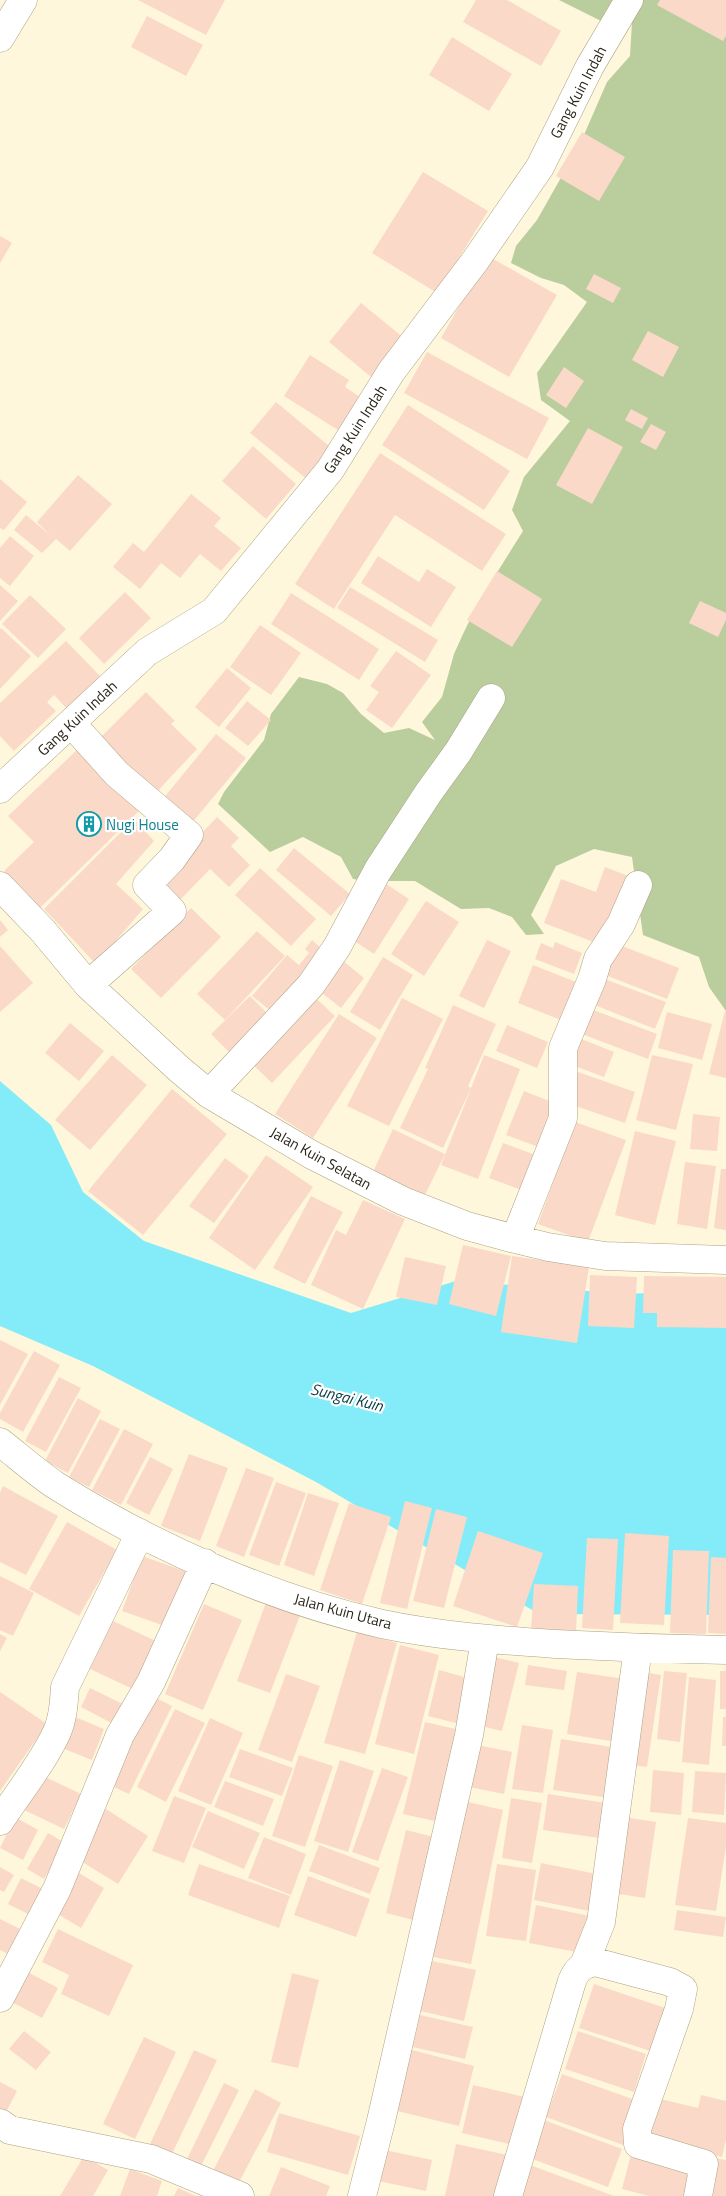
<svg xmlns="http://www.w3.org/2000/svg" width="726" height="2196" font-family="'Titillium Web',sans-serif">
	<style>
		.green { fill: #bacd9d }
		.water { fill: #84ecf8 }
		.building { fill: #fbd9c8 }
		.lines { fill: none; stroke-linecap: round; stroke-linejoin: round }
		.minor-casing { stroke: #aca384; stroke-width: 29 }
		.minor { stroke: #fff; stroke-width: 28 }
		.labels { text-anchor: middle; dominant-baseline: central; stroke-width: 4.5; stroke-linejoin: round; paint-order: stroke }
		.street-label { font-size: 15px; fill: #2a261a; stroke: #fff }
		.culture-label { font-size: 15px; fill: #0d838f; stroke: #fff; text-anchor: start }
		.water-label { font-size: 16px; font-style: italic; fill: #03383d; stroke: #fff }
	</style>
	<rect width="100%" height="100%" fill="#fef7dc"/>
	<!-- green -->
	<path class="green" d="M559,0H726V1011L709,987L699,957L643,935L632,857L594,849L556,866L531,915L544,934L526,935L512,917L489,908L461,909L415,881H368L353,879L341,857L303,837L270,852L218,804L224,792L264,740L271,714L299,677L327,684L343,693L361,714L384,733L409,728L435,740L422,722L442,697L454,654L463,634L478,603L523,531L512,510L524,477L570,421L541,400L537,373L587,302L564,285L541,278L511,263L516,246L537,220L580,144L607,82L630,56L632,22L605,23Z"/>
	<!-- water -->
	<path class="water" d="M0,1081L51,1125L83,1192L144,1241L351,1313L456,1281L627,1294L726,1289V1615L539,1614L316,1482L93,1366L0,1326Z"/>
	<!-- building -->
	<path class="building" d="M138,0H225L206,35Z
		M476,0H507L561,31L541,66L463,22Z
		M660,0H726V36L723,41L657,5Z
		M147,16L203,45L186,76L131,47Z
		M452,37L512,74L489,111L429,75Z
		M582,132L625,157L599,201L556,176Z
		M423,172L488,211L437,293L372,253Z
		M0,236L12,243L0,263Z
		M488,256L557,295L509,377L441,338Z
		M594,274L621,288L613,303L586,289Z
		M361,303L404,338L371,377L329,342Z
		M648,331L679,347L663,377L632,360Z
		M427,352L549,418L527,459L404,393Z
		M310,355L349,380L345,387L363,399L341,432L284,396Z
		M564,367L584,381L566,408L546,395Z
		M276,402L334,450L308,480L250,433Z
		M408,405L510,471L484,510L382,445Z
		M631,409L648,418L642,429L625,420Z
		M651,424L666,432L656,450L640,442Z
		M588,428L623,447L592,504L556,485Z
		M253,446L296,484L266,519L222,481Z
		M380,453L506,534L482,571L395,515L334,609L295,584Z
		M78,475L112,504L70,551L56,539L42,553L14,530L26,515L50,535L37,522Z
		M0,479L27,502L4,530L0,528Z
		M191,494L221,518L214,526L241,548L221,571L200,554L180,578L161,563L140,589L113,567L133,543L144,552Z
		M10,536L34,556L10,586L0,578V548Z
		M378,556L419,582L427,569L456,587L431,627L361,583Z
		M497,571L542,599L512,647L467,620Z
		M0,585L18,601L0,621Z
		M350,587L438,640L425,662L337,608Z
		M125,592L151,618L104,664L79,638Z
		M291,593L379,649L359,680L271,624Z
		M30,595L66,629L38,658L2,624Z
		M700,601L726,613V620L718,637L689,623Z
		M260,625L301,653L271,695L230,667Z
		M1,628L31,656L0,689V629Z
		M66,641L104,680L70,712L54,695L47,702L56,711L14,751L0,736V703Z
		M396,651L431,675L392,728L366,710L379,692L370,686Z
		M227,668L251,688L219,727L195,707Z
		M146,692L175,721L171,724L197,749L151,798L94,744Z
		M247,701L271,720L248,746L225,728Z
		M216,734L246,758L191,824L162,800Z
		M83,744L144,806L40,908L4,871L34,842L8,816Z
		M217,817L239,838L231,846L250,865L229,887L210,869L179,901L157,880Z
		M134,819L154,841L116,884L143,909L96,964L44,909Z
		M294,848L350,894L331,916L276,870Z
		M605,867L631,877L604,946L544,923L561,879L596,892Z
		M260,868L316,919L291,946L235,895Z
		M380,880L409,899L374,954L345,935Z
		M426,901L459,922L424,976L391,954Z
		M191,908L221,937L161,998L131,969Z
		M0,920L8,930L0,937Z
		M257,931L285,956L225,1020L197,994Z
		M312,940L329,955L277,1016L252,996L287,955L299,965L309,953L305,949Z
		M487,940L511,951L484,1008L459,996Z
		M555,942L582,953L574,974L535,959L541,943L553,948Z
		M617,944L679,968L667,999L605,975Z
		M0,946L33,983L0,1012Z
		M337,956L364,978L341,1008L313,986Z
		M383,957L413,975L380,1030L350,1012Z
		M533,965L581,984L566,1022L518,1003Z
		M602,978L666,1002L655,1029L592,1004Z
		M308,991L335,1016L272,1083L245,1057Z
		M250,996L274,1020L235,1058L211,1034Z
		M402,998L443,1019L389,1126L347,1106Z
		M453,1005L496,1024L468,1086L471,1088L443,1148L400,1128L428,1069L425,1068Z
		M588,1008L657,1034L648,1059L579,1033Z
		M725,1011H726V1078L709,1074Z
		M667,1012L712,1024L702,1060L658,1048Z
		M339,1014L377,1038L313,1138L275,1114Z
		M70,1023L104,1051L79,1081L45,1053Z
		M507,1025L548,1042L537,1068L496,1051Z
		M574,1036L614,1052L604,1077L564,1062Z
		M112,1055L147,1085L90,1150L55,1120Z
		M484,1055L520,1069L478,1179L441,1165Z
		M652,1055L693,1064L676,1130L636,1120Z
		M578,1072L635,1092L625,1123L567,1103Z
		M172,1089L227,1134L143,1235L88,1191Z
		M524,1091L562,1106L544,1149L506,1135Z
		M693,1114L720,1117L717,1151L690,1149Z
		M575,1122L626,1140L588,1242L538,1224Z
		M393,1129L445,1154L423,1199L372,1174Z
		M635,1131L676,1141L655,1225L615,1215Z
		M503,1143L538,1156L524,1191L489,1178Z
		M266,1155L313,1187L255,1270L209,1238Z
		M225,1158L249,1176L214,1223L189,1206Z
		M685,1162L716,1166L707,1229L677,1224Z
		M721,1169H726V1230L714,1228Z
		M311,1196L343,1212L305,1284L273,1268Z
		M363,1200L405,1219L363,1309L311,1285L336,1230L346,1235Z
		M463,1245L511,1256L496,1316L449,1304Z
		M512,1256L589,1267L577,1343L501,1332Z
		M405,1257L446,1266L437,1305L396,1297Z
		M590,1275L637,1277L634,1328L588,1326Z
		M644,1276L726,1277V1328L657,1327V1313H643Z
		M0,1340L28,1354L0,1405Z
		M34,1351L60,1365L23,1432L0,1419V1413Z
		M59,1377L81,1388L46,1452L25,1441Z
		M78,1398L101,1411L68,1473L45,1461Z
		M100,1419L120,1429L89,1487L69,1477Z
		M124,1429L153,1444L121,1505L92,1490Z
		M189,1454L228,1468L200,1541L161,1526Z
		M150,1457L173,1469L149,1515L126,1503Z
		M246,1468L274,1478L244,1557L216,1546Z
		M276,1482L306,1493L279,1566L249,1555Z
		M3,1486L58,1516L26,1575L0,1562V1493Z
		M308,1493L339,1503L314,1576L284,1565Z
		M405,1501L432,1508L407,1609L380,1603Z
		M349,1503L391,1517L362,1604L320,1590Z
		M436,1509L467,1517L444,1608L413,1601Z
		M67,1522L117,1550L79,1616L29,1589Z
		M478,1531L543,1553L517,1627L453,1606Z
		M625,1533L669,1536L664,1625L620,1623Z
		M587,1538L618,1539L613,1630L582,1628Z
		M673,1550L709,1551L706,1634L670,1633Z
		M142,1556L193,1574L173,1629L122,1611Z
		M711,1557L726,1558V1634L708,1633Z
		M0,1576L34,1593L13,1636L0,1630Z
		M534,1584L578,1586L576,1633L531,1630Z
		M267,1600L301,1613L270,1693L237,1681Z
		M204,1604L242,1620L203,1710L165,1694Z
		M113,1621L158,1642L135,1690L90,1669Z
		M357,1632L397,1643L365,1754L324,1743Z
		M0,1634L7,1638L0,1651Z
		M400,1645L439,1655L414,1754L375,1744Z
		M494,1657L519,1663L502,1731L477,1725Z
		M528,1665L567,1671L564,1690L525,1685Z
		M439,1670L475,1680L464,1725L428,1716Z
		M638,1671L661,1675L647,1767L624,1764Z
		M664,1671L687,1673L680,1742L657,1739Z
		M720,1671H726V1709H720Z
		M577,1672L632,1680L623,1743L567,1734Z
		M286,1674L320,1686L292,1762L258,1750Z
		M689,1677L716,1680L709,1765L682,1762Z
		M90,1688L129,1707L119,1727L81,1707Z
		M0,1692L47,1724L0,1791Z
		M148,1694L172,1706L129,1794L105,1783Z
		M175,1709L205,1723L166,1802L137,1787Z
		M75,1717L104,1729L92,1760L62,1748Z
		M723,1717H726V1746H722Z
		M210,1718L243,1733L211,1805L178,1791Z
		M425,1722L460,1730L439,1822L403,1814Z
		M522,1725L553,1730L543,1793L512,1789Z
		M561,1739L618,1748L610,1798L553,1790Z
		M477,1745L512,1752L504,1794L469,1787Z
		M240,1749L293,1768L282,1796L229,1777Z
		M299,1755L333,1766L305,1847L272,1836Z
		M340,1760L374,1771L348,1852L314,1841Z
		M382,1768L408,1777L378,1861L352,1852Z
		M653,1770L684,1773L681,1815L650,1812Z
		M695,1771L726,1773L724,1815L692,1812Z
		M39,1774L81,1794L64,1829L22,1809Z
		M225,1781L274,1799L263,1826L214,1807Z
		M548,1794L612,1804L607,1839L543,1830Z
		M174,1796L206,1808L184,1863L152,1851Z
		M511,1798L542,1803L532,1863L502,1858Z
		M459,1800L503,1810L471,1964L427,1956Z
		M106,1809L148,1836L118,1884L76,1858Z
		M208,1811L260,1833L244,1869L192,1847Z
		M617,1816L656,1822L645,1898L606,1892Z
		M15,1817L38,1830L23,1860L0,1848Z
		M688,1818L726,1823V1846L716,1911L675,1905Z
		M406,1830L442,1839L421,1922L386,1913Z
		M48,1833L65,1843L44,1879L27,1869Z
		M264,1837L306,1854L291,1895L248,1878Z
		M319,1845L380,1868L370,1894L309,1871Z
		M541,1863L607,1876L599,1913L534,1900Z
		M199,1864L290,1896L279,1928L188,1895Z
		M497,1864L536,1870L526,1941L486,1936Z
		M0,1867L14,1875L4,1892L0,1890Z
		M77,1872L104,1888L81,1928L54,1912Z
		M308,1876L370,1899L356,1937L294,1915Z
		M21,1878L49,1892L36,1918L8,1904Z
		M536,1905L590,1916L582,1953L529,1943Z
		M677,1910L726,1917L723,1937L674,1930Z
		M0,1919L22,1930L10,1955L0,1950Z
		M58,1929L133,1965L109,2016L61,1994L69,1975L42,1962Z
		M432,1961L476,1970L464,2021L420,2011Z
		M22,1969L58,1988L42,2018L6,1999Z
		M292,1973L319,1980L298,2068L271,2062Z
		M594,1984L677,2012L663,2055L579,2028Z
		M420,2015L473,2027L465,2059L413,2047Z
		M24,2031L51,2052L36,2070L9,2049Z
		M578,2031L646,2054L634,2092L565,2069Z
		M144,2037L176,2052L135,2139L103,2124Z
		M408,2049L474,2066L459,2126L393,2110Z
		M194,2050L217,2060L170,2158L148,2148Z
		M562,2074L638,2101L623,2145L546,2117Z
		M0,2082L17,2091L6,2112L0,2109Z
		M224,2083L239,2090L201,2166L187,2159Z
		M473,2085L525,2097L513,2145L462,2133Z
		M255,2089L281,2103L238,2184L213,2171Z
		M701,2095L726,2101V2140L722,2157L646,2138L656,2098L698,2108Z
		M279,2113L360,2136L348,2175L267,2152Z
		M541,2119L622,2149L608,2187L527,2157Z
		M456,2144L512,2156L504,2196H445Z
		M385,2150L432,2160L426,2191L378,2181Z
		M632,2150L698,2166L690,2196H649L622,2189Z
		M84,2156L108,2170L93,2196H60Z
		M713,2158L726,2160V2196H707Z
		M530,2165L614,2196H519Z
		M281,2167L330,2186L326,2196H269Z
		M130,2169L162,2181L157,2196H120Z
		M178,2188L196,2196H174Z"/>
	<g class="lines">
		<defs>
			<path id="minor" d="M0,38L23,0
				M71,723L117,774L189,835L172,859L147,885L172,911L88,985
				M0,789L147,652L214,611L330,470L391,372L475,261L540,167L590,66L629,0
				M0,886L43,931L88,985L179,1069L209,1094L312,1155L403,1201L467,1226L515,1239L548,1247L605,1256L726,1260
				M209,1094L311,985L337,947L378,870L429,792L458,752L491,698
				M515,1239L563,1118V1048L592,979L598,959L621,924L638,885
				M0,1442C18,1456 36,1472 55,1485C152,1546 271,1599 382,1624C439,1636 498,1640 555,1644C612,1647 669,1649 726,1650
				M0,1821C19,1792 42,1764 57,1732C63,1718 64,1702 65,1687L140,1533
				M584,1965L601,1922L638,1648
				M0,1998L57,1889L120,1735L151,1682L205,1563
				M0,2123L10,2130L151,2159L240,2196
				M362,2196L381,2121L469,1735L485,1640
				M508,2196L572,1981C577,1969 582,1965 595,1962L670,1982L683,1989L679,2009L637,2129L638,2144L704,2164L698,2196"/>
		</defs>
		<!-- minor casing -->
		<use href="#minor" class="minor-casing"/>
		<!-- minor -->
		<use href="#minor" class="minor"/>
	</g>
	<!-- icons -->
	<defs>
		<symbol id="building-ring" viewBox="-11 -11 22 22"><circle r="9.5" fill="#fff" stroke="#0f9aa8" stroke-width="1.5"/><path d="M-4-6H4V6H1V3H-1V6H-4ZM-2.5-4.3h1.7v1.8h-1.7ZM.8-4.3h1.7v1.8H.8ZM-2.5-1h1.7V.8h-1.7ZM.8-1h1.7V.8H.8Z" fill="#0f9aa8"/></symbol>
	</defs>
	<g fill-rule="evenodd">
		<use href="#building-ring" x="75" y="810" width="28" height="28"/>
	</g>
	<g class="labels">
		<!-- street labels -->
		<g class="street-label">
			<text transform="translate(578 92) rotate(-62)">Gang Kuin Indah</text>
			<text transform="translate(355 429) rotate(-57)">Gang Kuin Indah</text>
			<text transform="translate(77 718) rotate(-43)">Gang Kuin Indah</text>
			<text transform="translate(321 1158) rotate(29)">Jalan Kuin Selatan</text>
			<text transform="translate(343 1611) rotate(15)">Jalan Kuin Utara</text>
		</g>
		<!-- culture labels -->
		<g class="culture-label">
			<text x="106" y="824">Nugi House</text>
		</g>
		<!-- water labels -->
		<g class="water-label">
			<text transform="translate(347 1397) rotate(14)">Sungai Kuin</text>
		</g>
	</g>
</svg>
